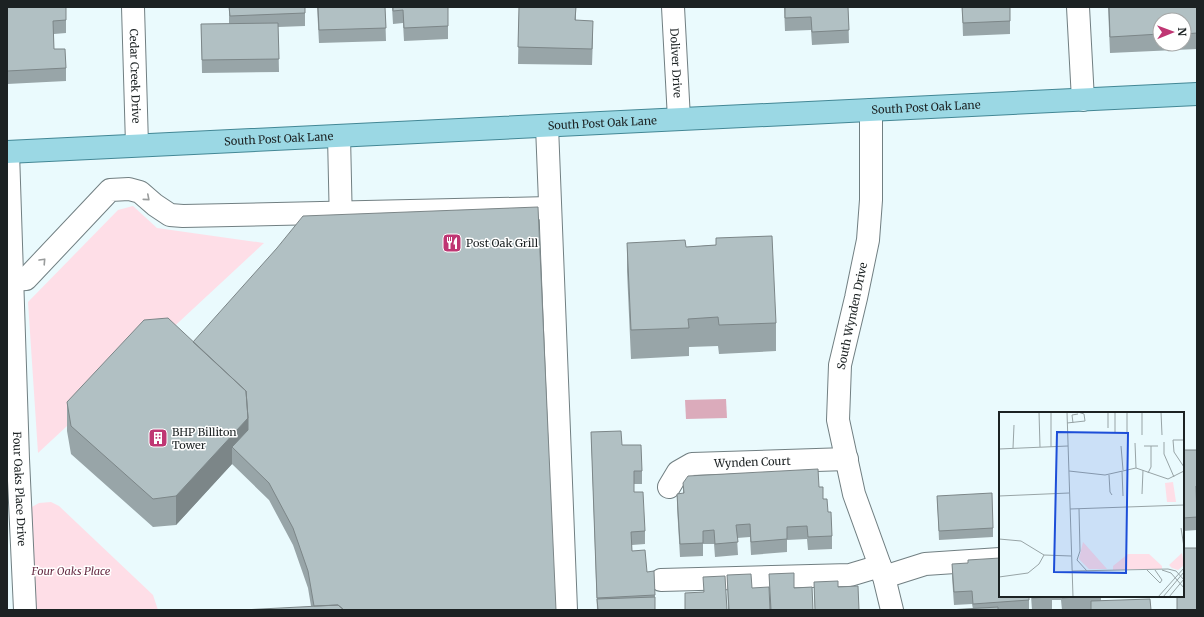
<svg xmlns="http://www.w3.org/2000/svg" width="1204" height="617" font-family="Merriweather,serif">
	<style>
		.green { fill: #fedee7 }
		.water { fill: #dbabbb }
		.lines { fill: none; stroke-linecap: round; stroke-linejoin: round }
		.minor-casing { stroke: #717f82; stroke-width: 24 }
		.major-casing { stroke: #438795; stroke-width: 24 }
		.minor { stroke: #fff; stroke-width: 22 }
		.major { stroke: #9bd8e4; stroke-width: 22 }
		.wall { fill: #98a5a8; fill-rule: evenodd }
		.shaded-wall { fill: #7c8688 }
		.building { fill: #b1c0c3; stroke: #7c8688 }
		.oneway { stroke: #999c9c }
		.labels { text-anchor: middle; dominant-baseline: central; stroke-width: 3; stroke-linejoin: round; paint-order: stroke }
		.street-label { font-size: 11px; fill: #1c2223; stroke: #fff }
		.poi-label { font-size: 11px; fill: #1c2223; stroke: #fff; text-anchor: start }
		.park-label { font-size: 11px; font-style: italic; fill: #682d44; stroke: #fff }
		.inset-road { fill: none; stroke: #98a4a6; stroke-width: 1 }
		.view { fill: #1d4ed8; fill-opacity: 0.15; stroke: #1d4ed8; stroke-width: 2 }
		.inset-edge { fill: none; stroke: #1c2223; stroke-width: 2 }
	</style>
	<rect width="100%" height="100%" fill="#eafafd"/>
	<!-- green -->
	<path class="green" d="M133,206L157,228L264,243L38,453L28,302L118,210Z
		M51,502L59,506L153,595L158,610H33L30,508L39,503Z"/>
	<!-- water -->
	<path class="water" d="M726,399L727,418L686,419L685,400Z"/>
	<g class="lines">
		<defs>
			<g id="minor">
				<path id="s1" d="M133,7L137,145"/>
				<path id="s2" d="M673,7L679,119"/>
				<path d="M1078,7L1083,100"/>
				<path d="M871,110V200L868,240L856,298L840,365L838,420L854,494L884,577L892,610"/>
				<path d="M547,126L566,610"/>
				<path d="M339,136L341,226"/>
				<path id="s3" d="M8,152L18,459L25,610"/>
				<path d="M12,280L26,279L110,190L129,189L140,192L155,205L170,215L183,216L550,208"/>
				<path id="s4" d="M669,487L678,472L692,464L847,459"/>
				<path d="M884,577L925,564L1000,559"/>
				<path d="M661,580L850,575L880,566"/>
			</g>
			<g id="major">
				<path id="s5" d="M7,152L1197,94"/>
			</g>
		</defs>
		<!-- minor casing -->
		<use href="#minor" class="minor-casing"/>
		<!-- major casing -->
		<use href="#major" class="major-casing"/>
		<!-- minor -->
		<use href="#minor" class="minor"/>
		<!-- major -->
		<use href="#major" class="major"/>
	</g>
	<!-- wall -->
	<path class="wall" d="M7,7L66,20V33L54,34V49L66,68V81L7,84Z
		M229,7H305V26L278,27L279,72L202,73L201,24H229Z
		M317,7H385L386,41L319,43Z
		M392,7H448V39L404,41L403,23L393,24Z
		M519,7H589V8H576V20L593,37L592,65L518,64Z
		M784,7H848L849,43L812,45L811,30L785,31Z
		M962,7H1010V34L963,36Z
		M1108,7H1197V49L1110,53ZM1160,20H1184V44H1160Z
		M716,238L776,323V351L719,354L718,346L689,347V356L631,359L627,271V243L686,247L716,245Z
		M193,342L556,610L311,606L308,588L293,545L269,500L232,464L176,525L153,527L71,454L67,431V402Z
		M591,432L622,445L642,471V484H634V492L645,531V544L632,545V551L647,572L655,595V610H597Z
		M1183,450H1197V530L1183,531Z
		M683,483L819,487L828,512L832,536V549L808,550L807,539L787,540V552L751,555L750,537L737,538L738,555L715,557L714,544H703V556L680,557L677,507V494H683Z
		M937,496L993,528V537L939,540Z
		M952,564L1029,596V610H948L973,609L972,604L954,605L952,577Z
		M769,574L794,588L813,610H770Z
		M727,575L752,588L770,610H728Z
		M814,582L838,587L859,610H815Z
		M1031,596H1101V601L1151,610H1091V609L1062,610L1061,600H1052V610H1032Z"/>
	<!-- shaded-wall -->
	<path class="shaded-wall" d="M248,418V446L232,447V464L176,525V496Z"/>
	<!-- building -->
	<path class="building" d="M7,7H66V20L53,21L54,49H65L66,68L7,71Z
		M229,7H305V13L230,16Z
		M318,7H385L386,28L319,30Z
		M393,7H448V26L404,28L403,10L393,11Z
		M519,7H576L575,20L593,21L592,49L518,47Z
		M785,7H848L849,30L812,32L811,17L785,18Z
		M962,7H1010V21L963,23Z
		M1109,7H1197V33L1184,34V20H1160V34L1110,37Z
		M278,23L279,59L202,60L201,24Z
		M538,207L556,610H344L338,605L314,606L308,571L293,528L269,483L232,447L248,430V418L246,391L193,342L277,248L303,216Z
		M772,236L776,323L719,325L718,317L688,319L689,328L631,330L627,243L685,240L686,247L716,245V238Z
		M168,318L246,391L248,418L176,496L153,499L71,426L67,402L144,320Z
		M621,431L622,445H641L642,471H634V492H643L645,531L631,532L632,551L645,550L647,572L654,571L655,595L597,598L591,432Z
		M1183,450H1197V486H1196L1197,517L1183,518Z
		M818,469L819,487H823V499H827L828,512H831L832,536L808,537L807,526L787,527V539L751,542L750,524L736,525L738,542L715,544L714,530L703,531V543L680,544L677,494L684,493L683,483L688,476Z
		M992,493L993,528L939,531L937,496Z
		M1183,548H1197V610H1177V596H1183Z
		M1000,558V596H1029V600L973,604L972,591L954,592L952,564L968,563V560Z
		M794,573V588L812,587L813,610H771L769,574Z
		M751,574L752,588L769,587L770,610H729L727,575Z
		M725,576L727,610H685V593L704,592L703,577Z
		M838,581V587L858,586L859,610H815L814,582Z
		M1032,596H1052V597L1032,598Z
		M1062,596H1091L1062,598Z
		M655,597V610H598L597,599Z
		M1150,599L1151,610H1091V601Z
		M338,605L344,610H242Z
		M998,607V610H948Z"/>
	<!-- one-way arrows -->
	<defs><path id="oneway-chevron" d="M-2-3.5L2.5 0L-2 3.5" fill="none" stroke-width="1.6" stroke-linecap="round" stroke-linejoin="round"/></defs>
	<g class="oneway">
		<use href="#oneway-chevron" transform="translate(147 198) rotate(41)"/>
		<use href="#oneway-chevron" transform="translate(43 261) rotate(-47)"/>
	</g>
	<!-- icons -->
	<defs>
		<symbol id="restaurant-square" viewBox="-11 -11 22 22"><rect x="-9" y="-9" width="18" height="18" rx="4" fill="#bf3673" stroke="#fff"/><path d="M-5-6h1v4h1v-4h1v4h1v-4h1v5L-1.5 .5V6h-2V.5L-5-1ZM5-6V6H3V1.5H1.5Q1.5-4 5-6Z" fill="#fff"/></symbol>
		<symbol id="building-square" viewBox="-11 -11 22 22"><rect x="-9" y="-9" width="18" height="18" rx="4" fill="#bf3673" stroke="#fff"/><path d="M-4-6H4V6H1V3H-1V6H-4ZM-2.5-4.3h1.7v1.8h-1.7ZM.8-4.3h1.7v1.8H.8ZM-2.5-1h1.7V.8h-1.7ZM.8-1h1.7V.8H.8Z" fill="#fff"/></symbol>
	</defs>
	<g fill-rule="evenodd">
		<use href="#restaurant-square" x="441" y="232" width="22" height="22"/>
		<use href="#building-square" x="147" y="427" width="22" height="22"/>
	</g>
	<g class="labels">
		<!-- street labels -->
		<g class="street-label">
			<text stroke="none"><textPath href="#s2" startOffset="56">Doliver Drive</textPath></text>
			<text stroke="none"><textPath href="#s1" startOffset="69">Cedar Creek Drive</textPath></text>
			<text stroke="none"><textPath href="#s5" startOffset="920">South Post Oak Lane</textPath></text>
			<text stroke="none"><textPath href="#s5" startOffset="596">South Post Oak Lane</textPath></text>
			<text stroke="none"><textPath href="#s5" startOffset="272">South Post Oak Lane</textPath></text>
			<text transform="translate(852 316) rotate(-78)">South Wynden Drive</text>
			<text stroke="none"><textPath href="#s4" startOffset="94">Wynden Court</textPath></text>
			<text stroke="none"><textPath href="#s3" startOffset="337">Four Oaks Place Drive</textPath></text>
		</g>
		<!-- poi labels -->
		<g class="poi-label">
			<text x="466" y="243">Post Oak Grill</text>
			<text x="172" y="432">BHP Billiton<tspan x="172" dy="13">Tower</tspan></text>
		</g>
		<!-- park labels -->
		<g class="park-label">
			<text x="71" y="571">Four Oaks Place</text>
		</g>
	</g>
	<!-- overview -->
	<g transform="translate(999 412)">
		<rect width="185" height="185" fill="#eafafd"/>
		<path d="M174,70L177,90H168L166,71ZM84,130L108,157H90L80,147ZM183,141L185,153L179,158L173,156L170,153ZM129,142H150L163,154V157L114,158V154Z" fill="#fedee7"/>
		<path class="inset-road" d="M40,0L41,35M52,0V35M68,0L74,185M109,0V16M116,0V21M128,0V21M143,0V23M162,0L163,23M68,11L86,9L85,2L79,0M74,11L73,3L79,2M185,28H174L175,40L185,55M165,30V42L175,65M136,31L137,56M122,34L124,58M145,34H159M14,36L15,13M0,37L69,34M70,59L106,63L137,56L169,67L185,59M123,59L124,84M149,61L152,55V34M110,63L111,80L113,83M143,82L144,58M0,84L70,81M71,97L185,93M80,97L81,139L78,148L88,159M182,116L185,135M0,127L22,129L45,143L72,144M148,158L161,171L163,168L156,158M163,158L172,161L185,176M73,159L169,157L177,159L185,168M0,165L29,161L40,152L45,143M159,185L185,156M164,185L185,160M170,185L185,167"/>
		<path class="view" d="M58,20L129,21L127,161L55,160Z"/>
		<rect width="185" height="185" class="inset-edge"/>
	</g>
	<!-- border -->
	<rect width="1204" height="617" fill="none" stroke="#1c2223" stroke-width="16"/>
	<!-- north arrow -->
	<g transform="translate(1172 32) rotate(89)"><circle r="19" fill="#ffffff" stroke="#a4a7a7"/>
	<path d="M0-3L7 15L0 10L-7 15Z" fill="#bf3673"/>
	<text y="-6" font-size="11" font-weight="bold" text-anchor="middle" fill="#1c2223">N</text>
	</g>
</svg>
